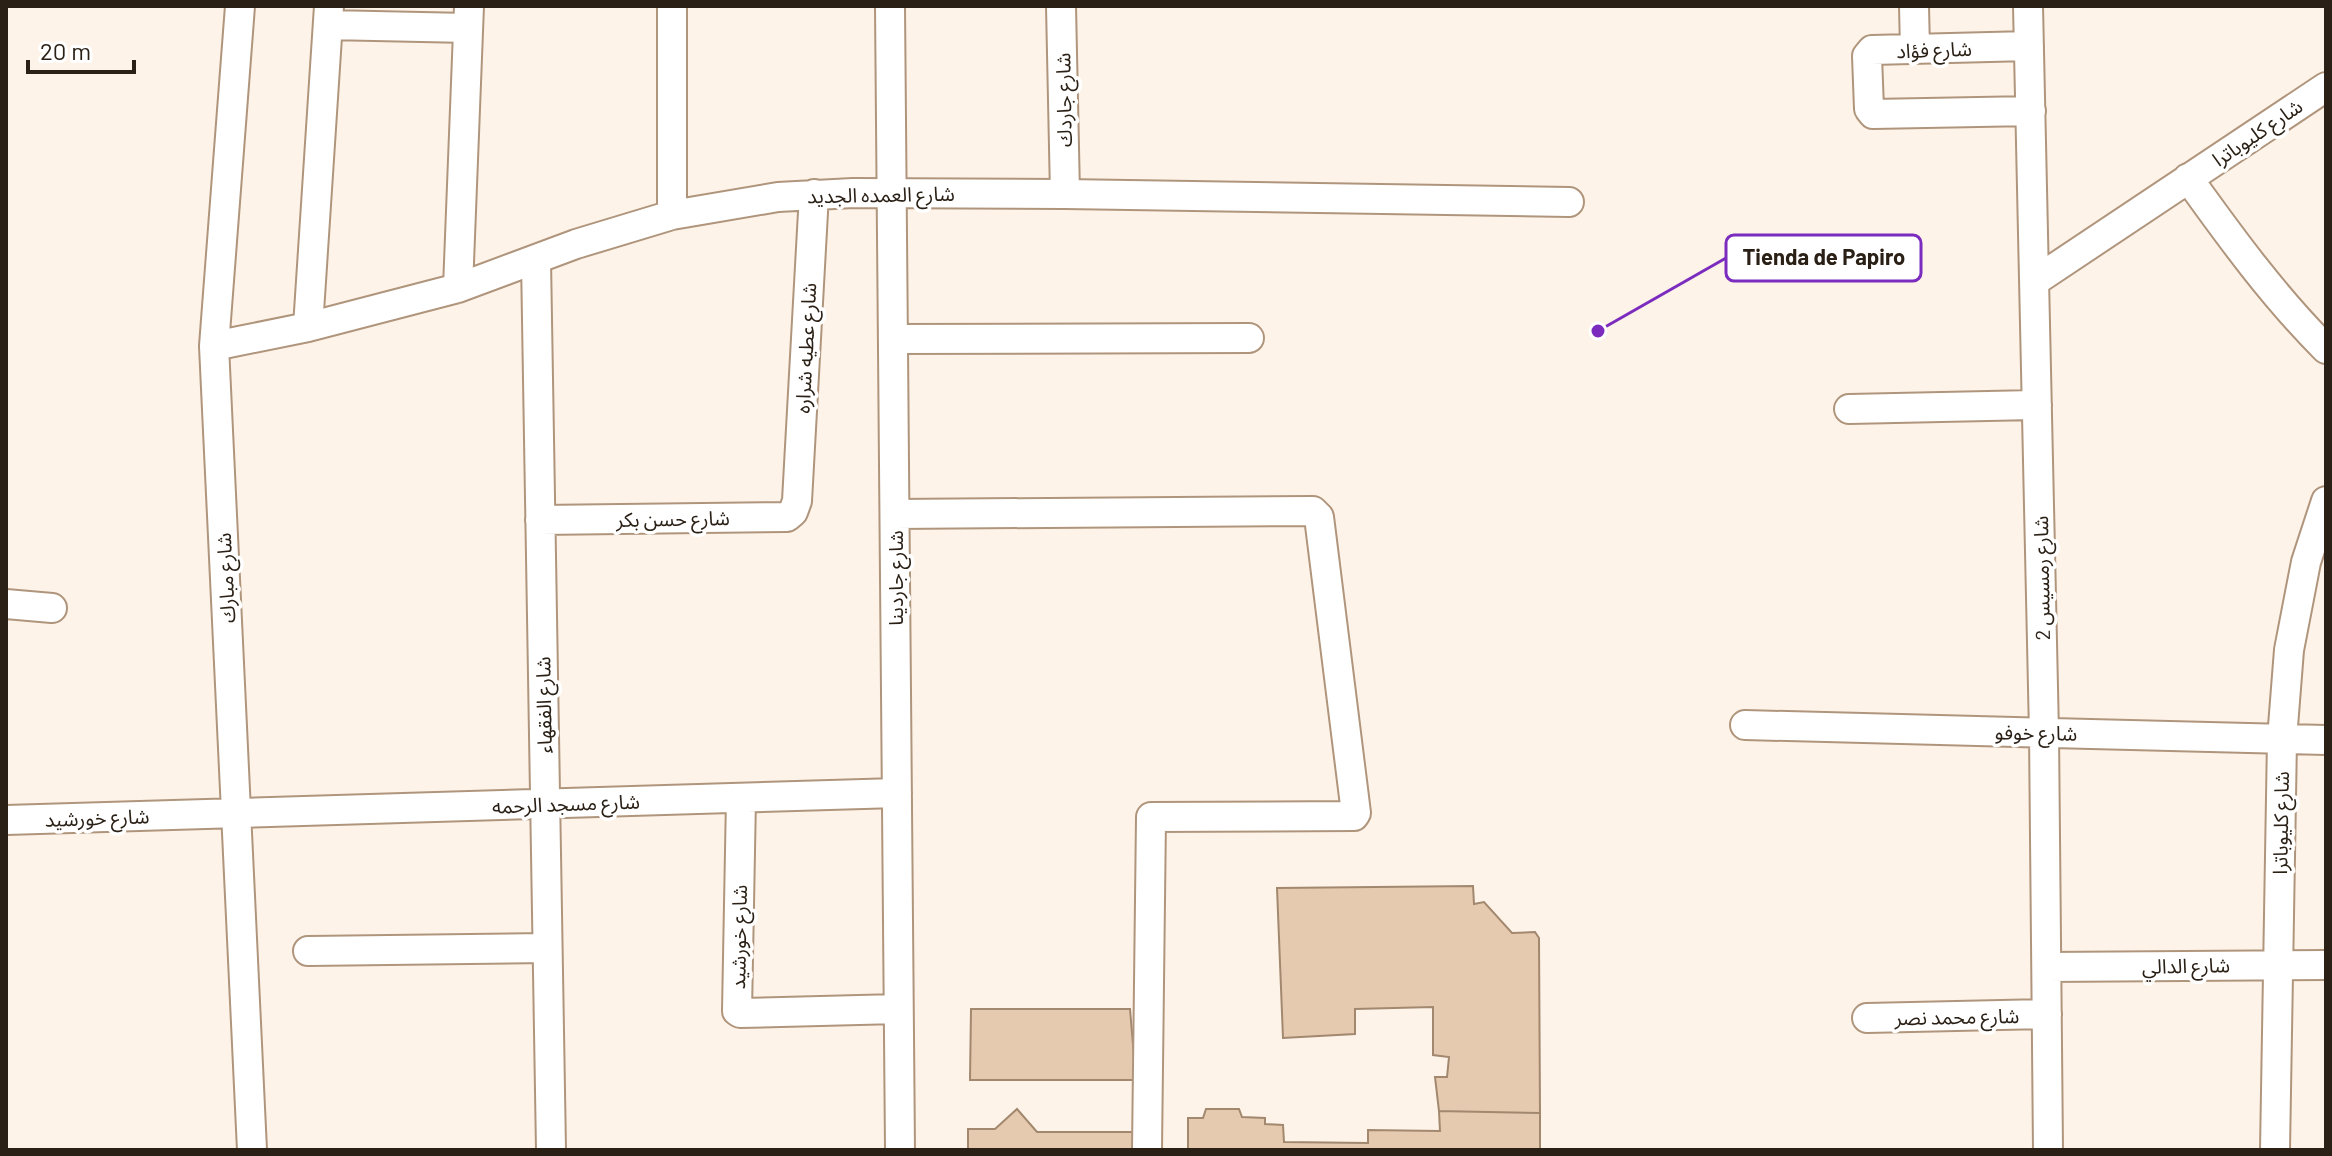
<svg xmlns="http://www.w3.org/2000/svg" width="2332" height="1156" font-family="Barlow,'Noto Sans Arabic',sans-serif">
	<style>
		.building { fill: #e6cab0; stroke: #a1886f; stroke-width: 2 }
		.lines { fill: none; stroke-linecap: round; stroke-linejoin: round }
		.minor-casing { stroke: #b0957d; stroke-width: 32 }
		.minor { stroke: #fff; stroke-width: 28 }
		.labels { text-anchor: middle; dominant-baseline: central; stroke-width: 7; stroke-linejoin: round; paint-order: stroke }
		.street-label { font-size: 20px; fill: #2a2016; stroke: #fff }
		.leader { fill: none; stroke: #7b2cbf; stroke-width: 3 }
		.callout-dot { fill: #7b2cbf; stroke: #fff; stroke-width: 3 }
		.callout { fill: #fff; stroke: #7b2cbf; stroke-width: 3 }
		.callout-label { font-size: 22px; text-anchor: middle; font-weight: bold; fill: #2a2016 }
	</style>
	<rect width="100%" height="100%" fill="#fef3e8"/>
	<!-- building -->
	<path class="building" d="M1473,886L1474,904L1484,902L1512,933L1535,932L1539,938L1540,1113L1439,1111L1435,1077H1447L1449,1057L1433,1055V1007L1355,1009V1034L1283,1038L1277,888Z
		M971,1009H1130L1136,1080H970Z
		M1017,1109L1037,1132H1134V1150H968V1129H995Z
		M1206,1109H1239L1242,1117L1265,1118V1124L1283,1125L1284,1142L1368,1143V1130L1440,1131L1439,1111L1540,1113V1150H1188V1118H1203Z"/>
	<g class="lines">
		<defs>
			<path id="minor" d="M240,6L214,346L252,1150
				M672,6V215
				M890,6L900,1150
				M1061,6L1065,194
				M1914,6L1915,49
				M2028,6L2044,733L2048,1150
				M328,25L468,28
				M2029,46L1872,50L1867,56L1869,109L1873,114L2031,111
				M2188,178C2231,238 2274,297 2326,349
				M536,260L551,1150
				M2035,281L2326,87
				M458,288L469,6
				M308,327L329,6
				M893,339L1249,338
				M214,346L308,327L458,288L576,244L672,215L778,197L853,193L1065,194L1569,202
				M1849,409L2037,405
				M895,514L1313,511L1319,517L1356,813L1354,816L1151,817L1147,1150
				M540,520L787,517L793,512L797,501L814,194
				M6,604L52,608
				M1745,725L2326,740
				M741,798L737,1011L740,1013L898,1009
				M6,820L897,793
				M308,951L547,948
				M2047,967L2326,965
				M1867,1018L2047,1014
				M2275,1150L2282,739L2289,650L2306,562L2326,501"/>
		</defs>
		<!-- minor casing -->
		<use href="#minor" class="minor-casing"/>
		<!-- minor -->
		<use href="#minor" class="minor"/>
	</g>
	<g class="labels">
		<!-- street labels -->
		<g class="street-label">
			<text transform="translate(1934 49) rotate(-2)">شارع فؤاد</text>
			<text transform="translate(1063 100) rotate(-91)">شارع جاردك</text>
			<text transform="translate(2257 132) rotate(-34)">شارع كليوباترا</text>
			<text transform="translate(881 194) rotate(-1)">شارع العمده الجديد</text>
			<text transform="translate(805 348) rotate(-87)">شارع عطيه شراره</text>
			<text transform="translate(673 518) rotate(-1)">شارع حسن بكر</text>
			<text transform="translate(225 578) rotate(-93)">شارع مبارك</text>
			<text transform="translate(895 578) rotate(-90)">شارع جاردينا</text>
			<text transform="translate(2041 578) rotate(-91)">شارع رمسيس 2</text>
			<text transform="translate(543 705) rotate(-91)">شارع الفقهاء</text>
			<text transform="translate(2036 732) rotate(1)">شارع خوفو</text>
			<text transform="translate(566 803) rotate(-2)">شارع مسجد الرحمه</text>
			<text transform="translate(97 817) rotate(-2)">شارع خورشيد</text>
			<text transform="translate(2280 823) rotate(-89)">شارع كليوباترا</text>
			<text transform="translate(738 937) rotate(-89)">شارع خورشيد</text>
			<text transform="translate(2186 965) rotate(-1)">شارع الدالي</text>
			<text transform="translate(1957 1016) rotate(-1)">شارع محمد نصر</text>
		</g>
	</g>
	<!-- callouts -->
	<path class="leader" d="M1598 331L1726 258"/>
	<circle class="callout-dot" cx="1598" cy="331" r="8"/>
	<rect class="callout" x="1726" y="235" width="195" height="46" rx="8"/>
	<g class="callout-label">
		<text x="1824" y="265">Tienda de Papiro</text>
	</g>
	<!-- border -->
	<rect width="2332" height="1156" fill="none" stroke="#2a2016" stroke-width="16"/>
	<!-- scale -->
	<path d="M28 60v12h106v-12" fill="none" stroke="#2a2016" stroke-width="4"/>
	<text x="40" y="60" font-size="24" fill="#2a2016" stroke="#ffffff" stroke-width="6" paint-order="stroke">20 m</text>
</svg>
